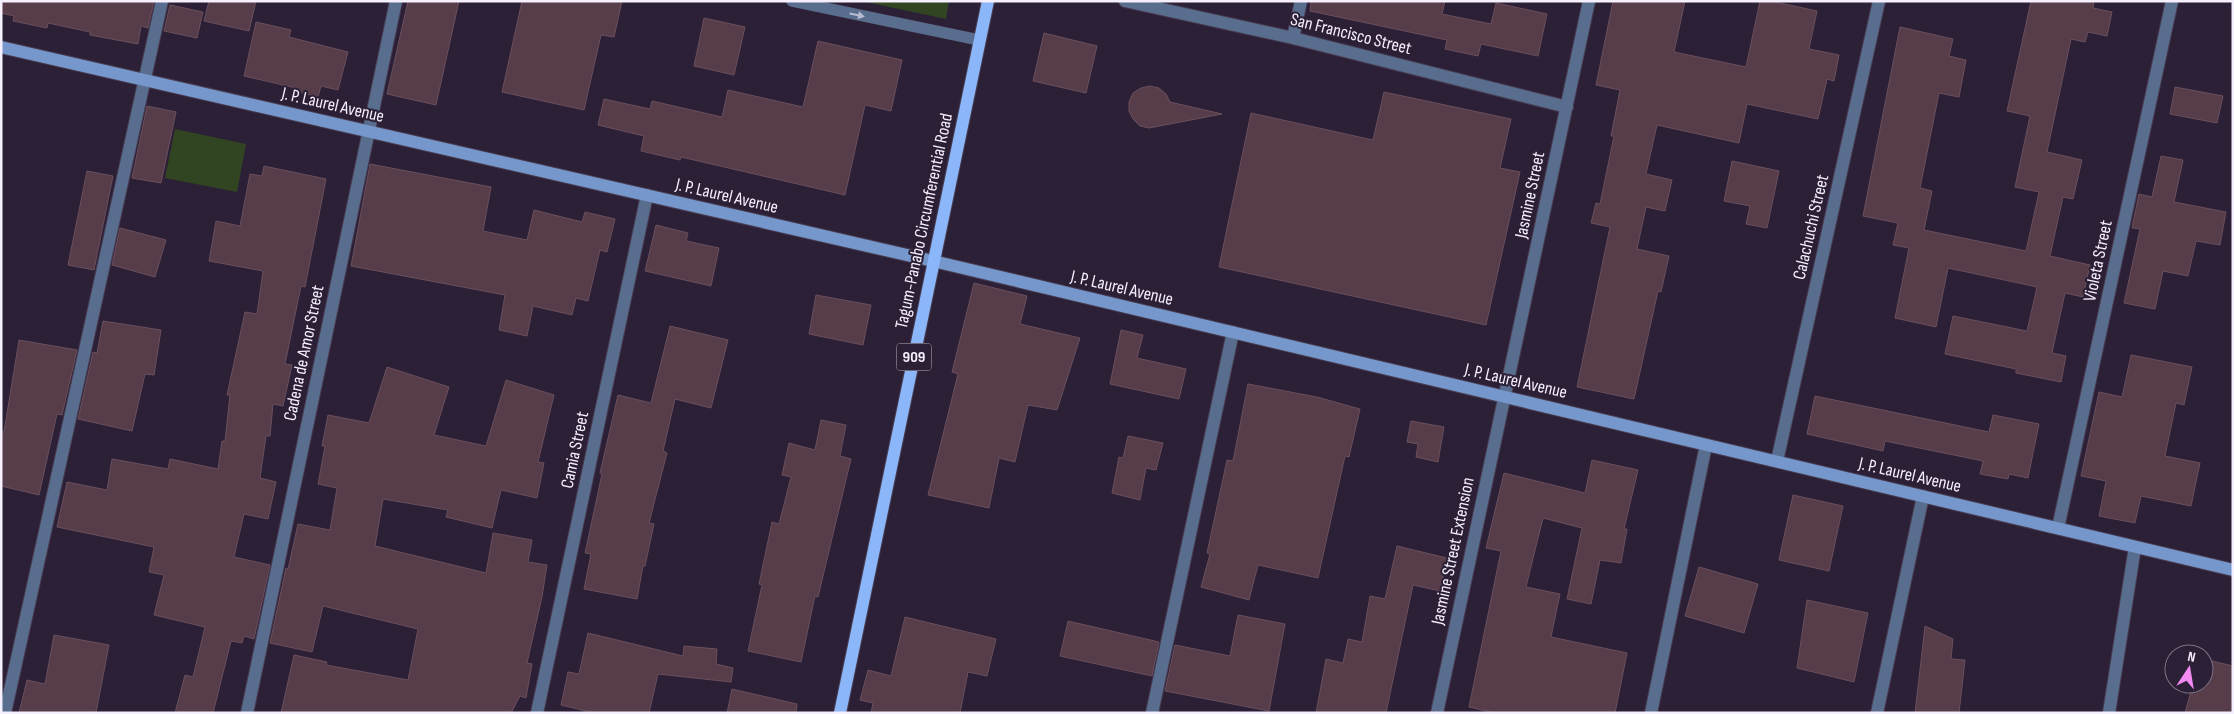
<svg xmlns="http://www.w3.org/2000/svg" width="2234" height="714" font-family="'Sofia Sans Condensed',sans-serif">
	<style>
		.green { fill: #314522 }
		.building { fill: #573c49; stroke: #6b4f5d }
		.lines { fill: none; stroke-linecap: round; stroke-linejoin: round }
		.lane-casing { stroke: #483d52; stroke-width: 12 }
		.street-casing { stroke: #483d52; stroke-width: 14 }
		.secondary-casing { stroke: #483d52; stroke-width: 14 }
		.primary-casing { stroke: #483d52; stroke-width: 14 }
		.lane { stroke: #596e8f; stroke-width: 11 }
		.street { stroke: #596e8f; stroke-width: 12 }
		.secondary { stroke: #7597cb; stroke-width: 12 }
		.primary { stroke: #8bb6f9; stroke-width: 12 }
		.oneway { fill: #b7bbd1 }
		.labels { text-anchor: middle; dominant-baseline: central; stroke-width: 4; stroke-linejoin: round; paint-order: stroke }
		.shield { fill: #2c2036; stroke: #b9b1c1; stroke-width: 1 }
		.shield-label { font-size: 16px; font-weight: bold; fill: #f6effd }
		.street-label { font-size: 18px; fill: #f6effd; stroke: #2c2036 }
	</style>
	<rect width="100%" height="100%" fill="#2c2036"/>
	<!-- green -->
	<path class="green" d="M861,1H949L946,19Z
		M175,129L246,144L237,192L165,178Z"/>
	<!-- building -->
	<path class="building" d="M1,1H154L148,28L141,26L138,44L90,35V32L48,23L47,28L13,21L14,16L1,13Z
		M209,1H256L249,31L204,21Z
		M408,1H459L436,105L387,94Z
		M522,1H622L614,37L601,35L584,110L502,92Z
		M1311,1H1445L1442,14L1491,24L1496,3L1547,14L1538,56L1481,44L1478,56L1445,49L1447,40L1310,11Z
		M1613,1H1685L1674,52L1746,67L1760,1H1771L1817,11L1809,49L1839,55L1834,81L1827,79L1818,119L1747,104L1739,143L1657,125L1646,174L1672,180L1665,211L1646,207L1637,249L1669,256L1661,292L1658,291L1634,399L1577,387L1610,227L1591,223L1596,203L1600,204L1614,136H1611L1620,90L1596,85Z
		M2031,1H2094L2093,8L2112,12L2107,36L2088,32L2085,42L2071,39L2047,152L2082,160L2073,199L2063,197L2050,256L2090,265L2083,297L2065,293L2052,353L2066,356L2061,382L2016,373V369L1945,354L1953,316L2027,331L2037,287L1948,268L1936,327L1895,318L1909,248L1893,245L1898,223L1863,216L1900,27L1953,39L1949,56L1966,60L1959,97L1939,93L1920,188L1932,191L1924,230L2026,251L2039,192L2015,187L2030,116L2007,111Z
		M170,5L203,12L197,38L164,31Z
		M704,18L745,27L734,75L694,66Z
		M256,22L291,30L289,37L348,52L338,90L321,86L318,97L295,91L296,88L244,76Z
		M1044,33L1097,46L1086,93L1033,81Z
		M818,41L902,60L891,111L865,105L845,195L681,157L680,160L641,151L644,136L598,125L604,99L650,109L652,101L722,117L728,90L803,107Z
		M1150,86L1159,88L1166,94L1170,102L1222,114L1149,128L1140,126L1133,119L1129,111V102L1133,93L1141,88Z
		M2175,87L2223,96L2217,123L2170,114Z
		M1384,92L1511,119L1500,168L1520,172L1486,325L1219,267L1251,113L1373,140Z
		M147,106L176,112L161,183L132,178Z
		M2161,156L2183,160L2174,202L2226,212L2220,245L2196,241L2188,276L2163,271L2155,309L2124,303L2140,229L2132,228L2139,194L2152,197Z
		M1732,161L1779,171L1767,228L1746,224L1750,206L1724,201Z
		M370,164L491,187L483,231L527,240L534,210L582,222L585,212L615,219L607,252L600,250L588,301L576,298L572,315L533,306L527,336L499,330L505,295L351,266Z
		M264,166L326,179L305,287L301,286L285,364L292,365L283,406L273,404L270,436H266L260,478L276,482L268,519L244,514L234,557L270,565L254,639L244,636L242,643L231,641L213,713H175L185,675L193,677L205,627L154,615L164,575L149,572L154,547L57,527L67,482L107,490L112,459L168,469L170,459L218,469L222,441H225L230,395H227L245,312L257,314L263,271L209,261L216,221L240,226L250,174L262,176Z
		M87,171L113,176L94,270L68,265Z
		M656,225L688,233L686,241L719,248L711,286L645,271Z
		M120,228L166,240L155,277L112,265Z
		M974,283L1027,296L1020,324L1080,338L1057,410L1028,405L1015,462L999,458L989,508L928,495L958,374L952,372Z
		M816,295L871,305L863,345L809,334Z
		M103,321L161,330L154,375L145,374L132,431L78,419L93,352L97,353Z
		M670,326L728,340L711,408L675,399L663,451L667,453L649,523L654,524L645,566H643L637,599L584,589L591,554L585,553L602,474L600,473L618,395L651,403Z
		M1121,330L1143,335L1137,358L1186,369L1179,399L1110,384Z
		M19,340L77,350L62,415L57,414L39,495L1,486V432H4Z
		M2131,355L2192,367L2184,405L2176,403L2165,456L2200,463L2191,506L2141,496L2135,523L2099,516L2106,481L2081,476L2099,392L2122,397Z
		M387,367L449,387L434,435L486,446L506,380L554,395L538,462L544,463L537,498L501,490L492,528L446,517L448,510L383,499L375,546L486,573L493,533L532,540L528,562L547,565L542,597L527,663L532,664L526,698L520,696L511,713H281L294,655L327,662L326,665L408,680L418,629L323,606L312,652L270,643L286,568L288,569L298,524L330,530L337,488L318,484L325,446H322L328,415L369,423Z
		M1248,384L1317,397L1360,409L1349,457L1345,456L1318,578L1258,565L1249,600L1201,587L1210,554L1207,553L1227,460L1233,461Z
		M1815,396L1989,432L1993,415L2039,424L2028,478L2009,474L2008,479L1980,474L1983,461L1885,441L1883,451L1807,434Z
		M821,420L846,425L840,456L851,459L818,597L815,596L801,662L748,651L762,585L759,584L772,522L779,524L791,477L782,475L789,443L815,450Z
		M1411,421L1444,427L1438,462L1416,457L1418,444L1407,442Z
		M1128,436L1163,443L1156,470L1146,468L1140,500L1112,493L1119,457L1123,458Z
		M1592,460L1638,470L1624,529H1627L1621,563L1600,560L1591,604L1567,599L1582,528L1543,518L1526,587L1560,594L1551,637L1627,653L1615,713H1495L1469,707L1501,551L1486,548L1504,473L1585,493Z
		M1793,495L1843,506L1829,571L1779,560Z
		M1397,546L1447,558L1440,591L1413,585L1386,713H1316L1326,659L1343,663L1348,639L1362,642L1370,596L1385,599Z
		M1699,567L1758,584L1744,633L1685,616Z
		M1807,600L1868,613L1854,682L1797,668Z
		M1238,615L1285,624L1269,711L1165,691L1175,645L1230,656Z
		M905,617L996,639L987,676L968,672L960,713H871L873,703L860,700L868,670L891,676Z
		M1068,621L1159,642L1152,676L1060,656Z
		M1925,626L1953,639L1951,659L1965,660L1959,713H1915Z
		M588,633L683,656L684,646L717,649L716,664L733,668L731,682L658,674L649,713H594L561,705L568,672L579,674Z
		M54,635L109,645L96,713H19L27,680L45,684Z
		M2204,659L2233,666V713H2185L2193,684H2204Z
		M732,689L797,704L796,713H727Z"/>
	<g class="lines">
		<defs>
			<path id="lane" d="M792,1L979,40"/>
			<path id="street" d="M1125,1L1293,38L1567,107
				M1293,38L1301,1
				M1777,461L1879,1
				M2058,528L2172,1
				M5,713L162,1
				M247,713L396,1
				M537,713L647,195
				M1152,713L1233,332
				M1437,713L1589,1
				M1651,713L1706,445
				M1877,713L1923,496
				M2109,713L2135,547"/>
			<path id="secondary" d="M1,47L933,261L2233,570"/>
			<path id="primary" d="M840,713L988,1"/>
		</defs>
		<!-- lane casing -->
		<use href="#lane" class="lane-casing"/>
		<!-- street casing -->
		<use href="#street" class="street-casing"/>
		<!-- secondary casing -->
		<use href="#secondary" class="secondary-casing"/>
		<!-- primary casing -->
		<use href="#primary" class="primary-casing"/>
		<!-- lane -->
		<use href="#lane" class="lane"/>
		<!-- street -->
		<use href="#street" class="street"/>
		<!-- secondary -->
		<use href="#secondary" class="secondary"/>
		<!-- primary -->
		<use href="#primary" class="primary"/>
	</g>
	<!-- one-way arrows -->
	<defs><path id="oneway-solid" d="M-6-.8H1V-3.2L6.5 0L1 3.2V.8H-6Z" transform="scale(1.25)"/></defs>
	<use class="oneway" href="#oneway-solid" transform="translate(857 15) rotate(12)"/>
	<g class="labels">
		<!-- shield labels -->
		<rect class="shield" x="896.5" y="343.5" width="35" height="27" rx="4"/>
		<g class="shield-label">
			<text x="914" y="357">909</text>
		</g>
		<!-- street labels -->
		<g class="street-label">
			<text transform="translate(1351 34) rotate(14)">San Francisco Street</text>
			<text transform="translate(333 105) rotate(13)">J. P. Laurel Avenue</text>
			<text transform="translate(1530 195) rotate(-78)">Jasmine Street</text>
			<text transform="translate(727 196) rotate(13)">J. P. Laurel Avenue</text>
			<text transform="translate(924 221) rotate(-78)">Tagum-Panabo Circumferential Road</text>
			<text transform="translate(1811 227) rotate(-77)">Calachuchi Street</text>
			<text transform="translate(2098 261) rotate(-78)">Violeta Street</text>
			<text transform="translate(1122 288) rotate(13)">J. P. Laurel Avenue</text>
			<text transform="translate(304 353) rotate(-78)">Cadena de Amor Street</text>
			<text transform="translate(1516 381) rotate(13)">J. P. Laurel Avenue</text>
			<text transform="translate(575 450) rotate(-78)">Camia Street</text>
			<text transform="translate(1910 475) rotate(13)">J. P. Laurel Avenue</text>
			<text transform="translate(1453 551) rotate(-78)">Jasmine Street Extension</text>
		</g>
	</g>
	<!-- border -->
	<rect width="2234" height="714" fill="none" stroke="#f6effd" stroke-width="5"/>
	<!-- north arrow -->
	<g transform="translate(2189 669) rotate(12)"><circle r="24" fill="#2c2036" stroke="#7d7386"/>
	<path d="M0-4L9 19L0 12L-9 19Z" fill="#f38af1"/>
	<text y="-8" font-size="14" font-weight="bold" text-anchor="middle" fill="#f6effd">N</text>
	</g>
</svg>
